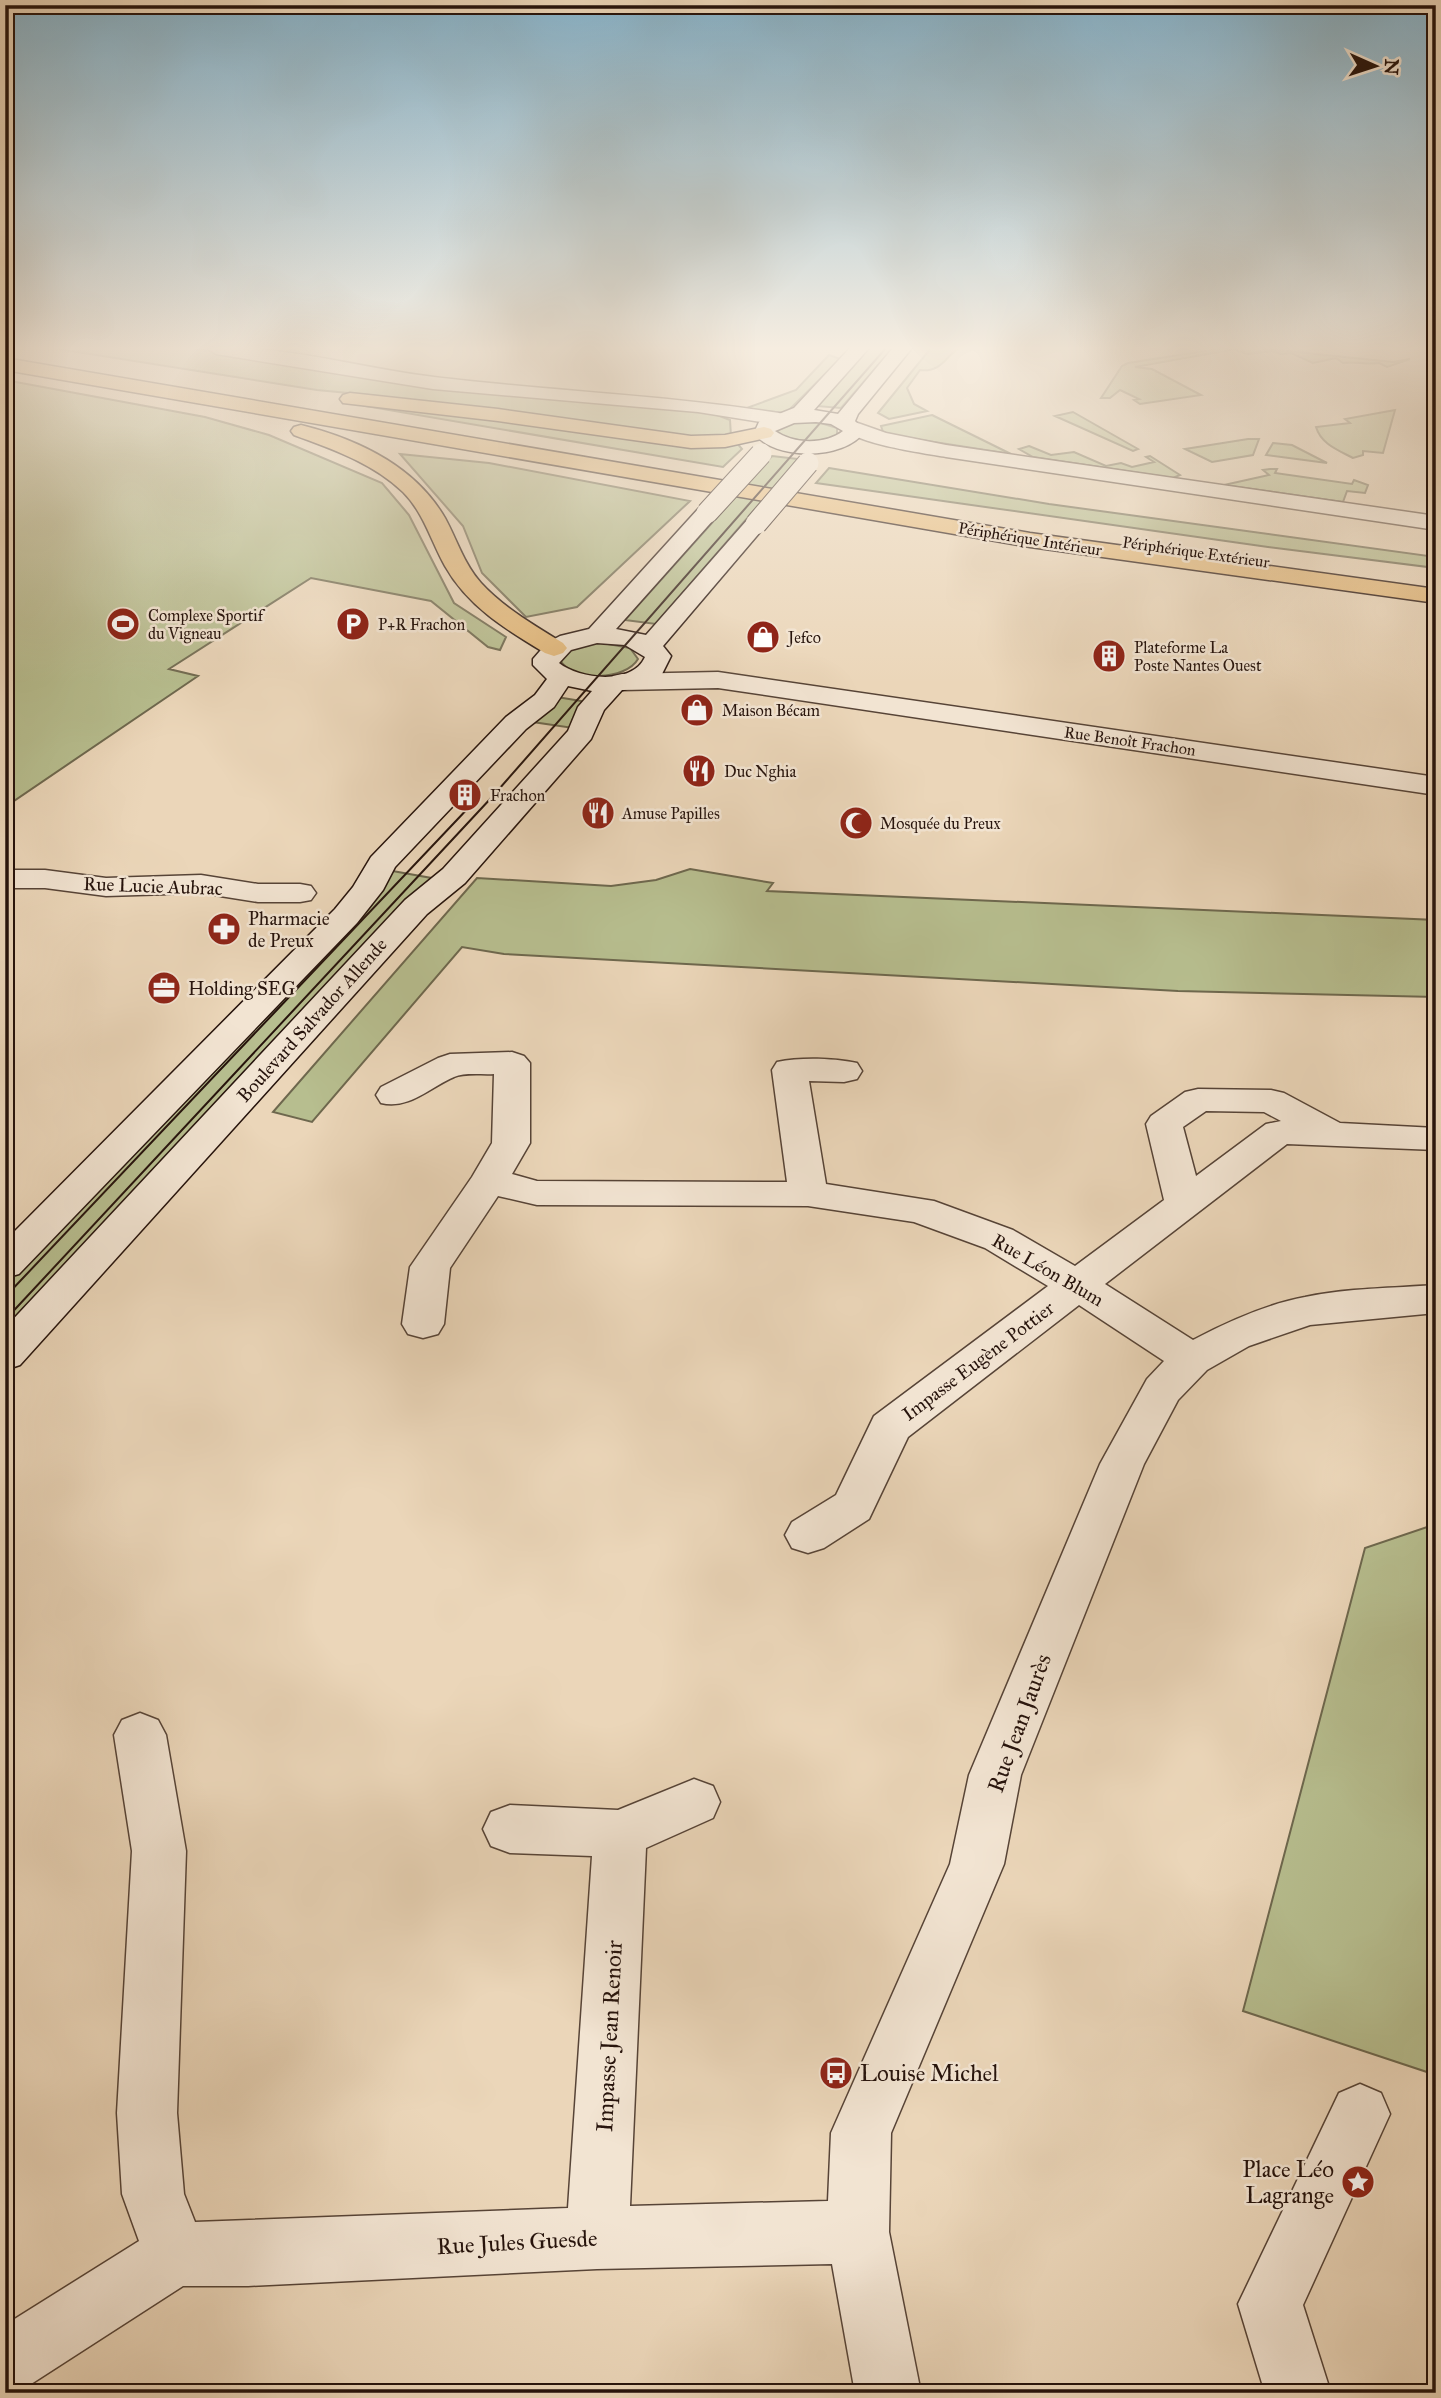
<svg xmlns="http://www.w3.org/2000/svg" width="1441" height="2398" font-family="'IM FELL Great Primer',serif">
	<style>
		.green { fill: #b7be8f; stroke: #6e684e; stroke-width: 2 }
		.lines { fill: none; stroke-linecap: round; stroke-linejoin: round }
		.street-casing { stroke: #574437; stroke-width: 3 }
		.secondary-casing { stroke: #26130c; stroke-width: 3 }
		.highway-casing { stroke: #26130c; stroke-width: 3 }
		.street { fill: #f2e4d2; fill-rule: evenodd }
		.secondary { fill: #f2e4d2; fill-rule: evenodd }
		.highway { fill: #e6bb7c; fill-rule: evenodd }
		.tram { stroke: #26130c; stroke-width: 2 }
		.secondary-bridge-casing { stroke: #26130c; stroke-width: 23; stroke-linecap: butt }
		.secondary-bridge { stroke: #f2e4d2; stroke-width: 21 }
		.labels { text-anchor: middle; dominant-baseline: central; stroke-width: 5; stroke-linejoin: round; paint-order: stroke }
		.far-street-label { font-size: 16px; fill: #26130c; stroke: #f2e4d2 }
		.far-poi-label { font-size: 16px; fill: #26130c; stroke: #f2e4d2; text-anchor: start }
		.street-label { font-size: 19px; fill: #26130c; stroke: #f2e4d2 }
		.poi-label { font-size: 19px; fill: #26130c; stroke: #f2e4d2; text-anchor: start }
		.near-street-label { font-size: 23px; fill: #26130c; stroke: #f2e4d2 }
		.near-poi-label { font-size: 23px; fill: #26130c; stroke: #f2e4d2; text-anchor: start }
	</style>
	<rect width="100%" height="100%" fill="#ebd6b9"/>
	<filter id="stains"><feTurbulence type="fractalNoise" baseFrequency=".00286" numOctaves="4"/><feColorMatrix values="0 0 0 0 .2 0 0 0 0 .09 0 0 0 0 .02 0 0 0 .5 -.17"/></filter>
	<radialGradient id="worn" r=".72"><stop offset=".6" stop-color="#630" stop-opacity="0"/><stop offset="1" stop-color="#630" stop-opacity=".3"/></radialGradient>
	<!-- green -->
	<path class="green" d="M52,348H191L422,385L704,410L730,420L731,436L742,449L723,467L365,406L379,396L317,390Z
		M868,348H893L841,408L816,406Z
		M931,348H960C947,353 943,373 920,370L907,388L914,404L927,411L889,419L878,413Z
		M1224,348H1258L1393,362L1410,359L1387,367L1379,363C1366,365 1356,361 1343,363L1336,358L1313,363L1291,353L1281,354L1271,351L1247,354L1235,349L1135,367L1152,369L1201,395L1140,404L1134,400L1139,399L1120,390L1110,398H1101L1122,366L1128,363Z
		M829,355L840,359L786,413L744,409L796,390Z
		M5,380L205,417L269,435L382,483L409,515L454,603L506,637L500,650L488,647L431,601L311,578L169,669L198,676L5,807Z
		M1395,410L1383,453L1363,451V455L1353,458C1338,450 1321,444 1316,427L1350,423L1345,419Z
		M1073,412L1138,449L1133,451L1055,416Z
		M932,415L1011,454L902,437L883,432L881,426Z
		M814,421L837,428V435C817,445 797,442 777,434L776,430L793,422Z
		M1248,439H1259L1253,455L1212,462L1185,449Z
		M1273,443L1292,445L1327,463L1266,455Z
		M1029,446L1051,455L1074,452L1106,466L1121,463L1132,467L1154,462L1146,457L1150,456L1180,475L1173,478L1033,457L1019,449Z
		M400,454L489,463L690,501L577,607L526,617L482,573L463,526Z
		M772,456L798,459L656,624L625,620Z
		M829,468L1049,504L1436,557V568L1268,547L816,483Z
		M1270,469H1277L1275,473L1352,484L1354,480L1368,485L1365,493L1347,491L1343,502L1224,485L1269,475L1263,470Z
		M597,642L630,648L638,659C626,680 573,683 560,660L566,650Z
		M557,697L587,702L573,728L526,721Z
		M690,869L773,883L767,891L1436,920V997L1178,991L504,954L462,947L312,1122L273,1112L477,878L611,886L656,880Z
		M387,870L437,879L5,1334V1277Z
		M1436,1524V2075L1243,2011L1365,1548Z"/>
	<g class="lines">
		<defs>
			<path id="street" d="M207,348C282,344 359,368 434,377C549,391 664,395 779,413L786,415L789,419L786,423L779,425L698,412L433,389L216,354Z
				M852,421L886,433L946,445L1436,516V530L946,457C924,453 855,444 842,427L845,423Z
				M718,672L1436,777V795L718,688L622,690L613,688L609,682L613,676L622,674Z
				M5,870H45L106,878L201,875L258,884H300L311,886L316,893L311,900L300,902H258L201,893L106,896L45,888H5Z
				M512,1052L524,1056L530,1063V1143L512,1174L537,1181L787,1182L772,1070L777,1062C801,1057 833,1058 857,1063L862,1071L857,1079L844,1082L809,1081L826,1184L934,1201L1013,1230L1075,1266L1164,1200L1146,1124L1151,1116L1185,1092L1198,1089L1271,1090L1284,1093L1340,1123L1436,1128V1150L1287,1144L1105,1284L1193,1340C1227,1322 1267,1304 1305,1297C1348,1288 1393,1288 1436,1285V1313L1310,1325L1249,1346L1207,1370L1178,1400L1144,1464L1021,1775L1004,1864L891,2133L889,2232L921,2393H855L832,2264L597,2269L248,2286H183L28,2386L5,2393V2325L139,2241L122,2194L117,2113L132,1851L114,1735L122,1720L140,1713L158,1720L166,1735L186,1851L177,2113L184,2194L195,2222L568,2208L592,1856L510,1853L491,1846L483,1829L491,1812L510,1805L618,1810L694,1779L713,1786L720,1802L713,1818L646,1848L630,2206L828,2201L831,2133L950,1864L969,1775L1100,1464L1147,1379L1164,1361L1079,1305L908,1437L869,1519L824,1548L808,1553L792,1548L785,1535L792,1522L836,1495L874,1416L1048,1286L985,1248L914,1222L808,1206L537,1205L498,1196L450,1268L444,1324L438,1334L423,1338L408,1334L402,1324L410,1267L472,1177L492,1143L494,1074C482,1075 465,1072 454,1077C430,1087 409,1110 381,1103L376,1095L381,1087L438,1058L450,1054ZM1206,1111L1264,1112L1281,1121L1266,1124L1196,1176L1183,1127Z
				M1360,2084L1381,2093L1390,2114L1303,2305L1331,2393H1265L1238,2304L1339,2093Z"/>
			<path id="secondary" d="M850,348H869L814,410L838,414L893,348H912L858,414L855,421L864,432C845,460 774,461 754,433L759,422L794,408ZM816,422L831,424L843,431C825,445 793,444 775,431L794,423Z
				M707,506L715,508L718,513L715,518L616,629L646,635L748,519H764L767,524L663,646L671,656L662,674L651,682L622,690L604,710L591,739L465,883L427,914L20,1365L5,1370V1328L405,900L443,869L568,731L578,707L592,691L568,686L554,707L526,729L395,867L383,890L357,923L19,1274L5,1278V1241L335,909L353,887L371,857L506,717L535,695L547,679L533,665V659L547,643L560,636L589,629L699,508ZM597,643L625,645L645,657C632,686 579,679 559,663L571,650Z"/>
			<path id="highway" d="M5,358L1030,533L1436,589V603L1030,547L5,370Z
				M350,393L498,409L691,436L725,435L764,427L771,429L774,433L771,437L725,447L691,448L498,421L343,403L340,399L343,395Z
				M301,425C357,439 415,466 445,518C457,540 464,564 481,583C504,608 534,625 563,643L567,648L563,653L554,656L545,653C507,630 468,607 445,566C431,541 424,513 403,492C373,463 332,449 294,435L291,431L294,427Z"/>
		</defs>
		<!-- street casing -->
		<use href="#street" class="street-casing"/>
		<!-- secondary casing -->
		<use href="#secondary" class="secondary-casing"/>
		<!-- highway casing -->
		<use href="#highway" class="highway-casing"/>
		<!-- street -->
		<use href="#street" class="street"/>
		<!-- secondary -->
		<use href="#secondary" class="secondary"/>
		<!-- highway -->
		<use href="#highway" class="highway"/>
		<!-- tram -->
		<path class="tram" d="M5,1297L472,804
			M5,1320L492,797L886,348"/>
		<defs>
			<path id="secondary-bridge" d="M707,513L761,454
				M756,524L808,463"/>
		</defs>
		<!-- secondary-bridge casing -->
		<use href="#secondary-bridge" class="secondary-bridge-casing"/>
		<!-- secondary-bridge -->
		<use href="#secondary-bridge" class="secondary-bridge"/>
	</g>
	<!-- sky -->
	<linearGradient id="sky" x2="0" y2="1"><stop stop-color="#88b6cf"/><stop offset="0.51" stop-color="#f6ede0"/><stop offset="1" stop-color="#f6ede0" stop-opacity="0"/></linearGradient>
	<rect width="1441" height="683" fill="url(#sky)"/>
	<!-- icons -->
	<defs>
		<symbol id="stadium-disc" viewBox="-11 -11 22 22"><circle r="9.5" fill="#8f2418" stroke="#f2e4d2"/><path d="M0-5a6.5 5 0 1 0 0 10a6.5 5 0 1 0 0-10ZM-3.5-1.8h7v3.6h-7Z" fill="#fff"/></symbol>
		<symbol id="parking-disc" viewBox="-11 -11 22 22"><circle r="9.5" fill="#8f2418" stroke="#f2e4d2"/><path d="M-3.5-5.5H1a3.5 3.5 0 0 1 0 7H-1V5.5H-3.5ZM-1-3.4V-.6H.8a1.4 1.4 0 0 0 0-2.8Z" fill="#fff"/></symbol>
		<symbol id="shop-disc" viewBox="-11 -11 22 22"><circle r="9.5" fill="#8f2418" stroke="#f2e4d2"/><path d="M-5-2.5h2.3a2.7 3.5 0 0 1 5.4 0H5L5.5 6h-11ZM-1.5-2.5h3a1.5 2.3 0 0 0-3 0Z" fill="#fff"/></symbol>
		<symbol id="building-disc" viewBox="-11 -11 22 22"><circle r="9.5" fill="#8f2418" stroke="#f2e4d2"/><path d="M-4-6H4V6H1V3H-1V6H-4ZM-2.5-4.3h1.7v1.8h-1.7ZM.8-4.3h1.7v1.8H.8ZM-2.5-1h1.7V.8h-1.7ZM.8-1h1.7V.8H.8Z" fill="#fff"/></symbol>
		<symbol id="restaurant-disc" viewBox="-11 -11 22 22"><circle r="9.5" fill="#8f2418" stroke="#f2e4d2"/><path d="M-5-6h1v4h1v-4h1v4h1v-4h1v5L-1.5 .5V6h-2V.5L-5-1ZM5-6V6H3V1.5H1.5Q1.5-4 5-6Z" fill="#fff"/></symbol>
		<symbol id="mosque-disc" viewBox="-11 -11 22 22"><circle r="9.5" fill="#8f2418" stroke="#f2e4d2"/><path d="M3.5-4.9A6 6 0 1 0 3.5 4.9A5 5 0 1 1 3.5-4.9Z" fill="#fff"/></symbol>
		<symbol id="pharmacy-disc" viewBox="-11 -11 22 22"><circle r="9.5" fill="#8f2418" stroke="#f2e4d2"/><path d="M-2-6h4v4h4v4h-4v4h-4v-4h-4v-4h4Z" fill="#fff"/></symbol>
		<symbol id="office-disc" viewBox="-11 -11 22 22"><circle r="9.5" fill="#8f2418" stroke="#f2e4d2"/><path d="M-6-3h4V-5.5h4V-3h4V5H-6ZM-1-4.5V-3h2v-1.5ZM-6 0V1H6V0Z" fill="#fff"/></symbol>
		<symbol id="bus-disc" viewBox="-11 -11 22 22"><circle r="9.5" fill="#8f2418" stroke="#f2e4d2"/><path d="M-5-6H5V4H4V6H2V4H-2V6H-4V4H-5ZM-3.5-4V0h7V-4ZM-3.5 1.2v1.5H-2V1.2ZM2 1.2v1.5H3.5V1.2Z" fill="#fff"/></symbol>
		<symbol id="sight-disc" viewBox="-11 -11 22 22"><circle r="9.5" fill="#8f2418" stroke="#f2e4d2"/><path d="M0-6L1.8-2.2L6-1.7L2.9 1.2L3.7 5.4L0 3.3L-3.7 5.4L-2.9 1.2L-6-1.7L-1.8-2.2Z" fill="#fff"/></symbol>
	</defs>
	<g fill-rule="evenodd">
		<use href="#stadium-disc" x="104" y="605" width="38" height="38"/>
		<use href="#parking-disc" x="334" y="605" width="38" height="38"/>
		<use href="#shop-disc" x="744" y="618" width="38" height="38"/>
		<use href="#building-disc" x="1090" y="637" width="38" height="38"/>
		<use href="#shop-disc" x="678" y="691" width="38" height="38"/>
		<use href="#restaurant-disc" x="680" y="752" width="38" height="38"/>
		<use href="#building-disc" x="446" y="776" width="38" height="38"/>
		<use href="#restaurant-disc" x="579" y="794" width="38" height="38"/>
		<use href="#mosque-disc" x="837" y="804" width="38" height="38"/>
		<use href="#pharmacy-disc" x="205" y="910" width="38" height="38"/>
		<use href="#office-disc" x="145" y="969" width="38" height="38"/>
		<use href="#bus-disc" x="817" y="2054" width="38" height="38"/>
		<use href="#sight-disc" x="1339" y="2163" width="38" height="38"/>
	</g>
	<g class="labels">
		<!-- far-street labels -->
		<g class="far-street-label">
			<text transform="translate(1030 539) rotate(9)">Périphérique Intérieur</text>
			<text transform="translate(1196 552) rotate(8)">Périphérique Extérieur</text>
			<text transform="translate(1130 741) rotate(8)">Rue Benoît Frachon</text>
		</g>
		<!-- far-poi labels -->
		<g class="far-poi-label">
			<text x="148" y="615">Complexe Sportif<tspan x="148" dy="18">du Vigneau</tspan></text>
			<text x="378" y="624">P+R Frachon</text>
			<text x="788" y="637">Jefco</text>
			<text x="1134" y="647">Plateforme La<tspan x="1134" dy="18">Poste Nantes Ouest</tspan></text>
			<text x="722" y="710">Maison Bécam</text>
			<text x="724" y="771">Duc Nghia</text>
			<text x="490" y="795">Frachon</text>
			<text x="622" y="813">Amuse Papilles</text>
			<text x="880" y="823">Mosquée du Preux</text>
		</g>
		<!-- street labels -->
		<g class="street-label">
			<text transform="translate(153 886) rotate(2)">Rue Lucie Aubrac</text>
			<text transform="translate(312 1020) rotate(-48)">Boulevard Salvador Allende</text>
			<text transform="translate(1048 1270) rotate(30)">Rue Léon Blum</text>
			<text transform="translate(978 1361) rotate(-37)">Impasse Eugène Pottier</text>
		</g>
		<!-- poi labels -->
		<g class="poi-label">
			<text x="248" y="918">Pharmacie<tspan x="248" dy="22">de Preux</tspan></text>
			<text x="188" y="988">Holding SEG</text>
		</g>
		<!-- near-street labels -->
		<g class="near-street-label">
			<text transform="translate(1019 1723) rotate(-70)">Rue Jean Jaurès</text>
			<text transform="translate(609 2036) rotate(-87)">Impasse Jean Renoir</text>
			<text transform="translate(517 2242) rotate(-3)">Rue Jules Guesde</text>
		</g>
		<!-- near-poi labels -->
		<g class="near-poi-label">
			<text x="860" y="2073">Louise Michel</text>
			<text x="1334" y="2169" text-anchor="end">Place Léo<tspan x="1334" dy="26">Lagrange</tspan></text>
		</g>
	</g>
	<!-- margin -->
	<rect width="1441" height="2398" fill="none" stroke="#ebd6b9" stroke-width="28"/>
	<rect x="7" y="7" width="1427" height="2384" fill="none" stroke="#26130c" stroke-width="3.5"/>
	<rect x="14" y="14" width="1413" height="2370" fill="none" stroke="#26130c" stroke-width="2"/>
	<!-- north arrow -->
	<g transform="translate(1375 66) rotate(93)" stroke="#f2e4d2" stroke-width="5" paint-order="stroke">
	<path d="M0-5L12 26L0 18L-12 26Z" fill="#26130c"/>
	<text y="-10" font-size="19" font-weight="bold" text-anchor="middle" fill="#26130c">N</text>
	</g>
	<rect width="100%" height="100%" filter="url(#stains)"/>
	<rect width="100%" height="100%" fill="url(#worn)"/>
</svg>
